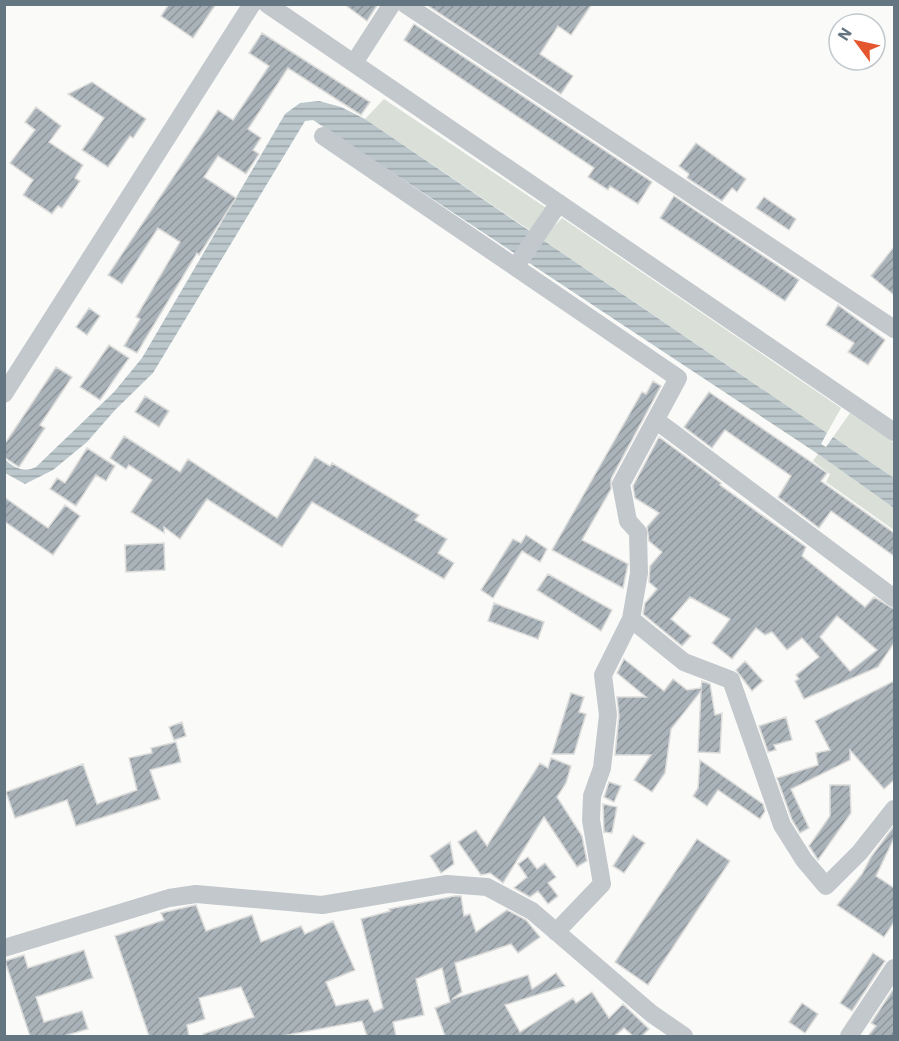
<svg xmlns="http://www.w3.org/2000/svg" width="899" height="1041" font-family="'IBM Plex Sans',sans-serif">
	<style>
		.green { fill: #dadfd7 }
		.water { fill: url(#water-rules) }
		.building { fill: url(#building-hatch); stroke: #dcdcda; stroke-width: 1.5; fill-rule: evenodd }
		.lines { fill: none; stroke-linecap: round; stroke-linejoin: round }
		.minor { stroke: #c3c8cc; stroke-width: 18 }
	</style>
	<defs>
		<pattern id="water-rules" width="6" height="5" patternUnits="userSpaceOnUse" patternTransform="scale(1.5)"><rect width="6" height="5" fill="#bbc7cb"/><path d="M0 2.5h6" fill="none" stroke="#9ca6aa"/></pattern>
		<pattern id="building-hatch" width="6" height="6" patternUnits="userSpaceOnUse" patternTransform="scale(1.5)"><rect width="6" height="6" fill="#aab3b9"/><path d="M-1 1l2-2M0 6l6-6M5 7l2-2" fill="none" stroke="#8e969c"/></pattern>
	</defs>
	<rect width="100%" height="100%" fill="#fafaf8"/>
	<!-- green -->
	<path class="green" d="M384,99L548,209L534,233L365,119Z
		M562,218L841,408L827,433L542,239Z
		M850,413L894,443V478L833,437Z
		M818,454L894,508V530L826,482L830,474L813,461Z"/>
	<!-- water -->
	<path class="water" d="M319,101L341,107L365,119L827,433L821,444L826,447L833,437L894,478V508L818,454L313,120L305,121L302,126L153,373L116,409L87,442L53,470L25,484L5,473V460C15,468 24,473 36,467L114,392L142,358L285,114L300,103Z"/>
	<!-- building -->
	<path class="building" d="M169,4H216L193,38L161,16Z
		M344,4H378L367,21Z
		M592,4L571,35L558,26L540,54L573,76L561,94L427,5Z
		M414,24L652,182L638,204L610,186L608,190L588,177L594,168L404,40Z
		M262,33L370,102L361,115L288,68L248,129L261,138L253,150L259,154L246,174L218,156L204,177L236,198L199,255L197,253L137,353L124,346L140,319L136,317L180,242L158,228L122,284L108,275L218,110L233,120L269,66L249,53Z
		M92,82L146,119L133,138L130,136L108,167L82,150L104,118L68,94Z
		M36,107L61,126L49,142L83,165L75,178L80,181L62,208L58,206L52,214L23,195L33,180L10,163L35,130L25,122Z
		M696,143L746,179L737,192L732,188L722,201L687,178L689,174L679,166Z
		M674,196L799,280L785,301L660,218Z
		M764,197L796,219L789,230L756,208Z
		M894,247V295L871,276Z
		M838,305L885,340L868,365L848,352L854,343L826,325Z
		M89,308L100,316L87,335L76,327Z
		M109,345L129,358L100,400L80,387Z
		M56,367L72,377L40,425L45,428L19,467L4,457V445Z
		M653,381L661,386L611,479V489L582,540L628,564L623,588L552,550L642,392L646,394Z
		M709,392L827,473L821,481L894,533V556L831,511L819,528L778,497L791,476L725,430L712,448L684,427Z
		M145,396L169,411L159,427L135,412Z
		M124,436L180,472L188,459L277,518L315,457L330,466L332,463L419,515L415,520L447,539L438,553L454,563L444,579L312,502L282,547L207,499L180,539L164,527V533L131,512L152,480L129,465L126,469L110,458Z
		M659,437L721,483L720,485L806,547L802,556L865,607L874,597L894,609V643L878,667L804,699L795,681L799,679L796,675L819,657L802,638L787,650L772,632L765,635L756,628L732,659L712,643L730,619L690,597L671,619L691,636L682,646L643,614L645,603L657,589L649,582L650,566L662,552L649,541L647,527L659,513L635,498L633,486ZM837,616L877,650L850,671L820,637Z
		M87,448L115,466L106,481L96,475L76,506L50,489L57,478L65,483Z
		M4,497L48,528L65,505L80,516L53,555L4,521Z
		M526,535L547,549L540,562L522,551L493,598L481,590L513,539L521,543Z
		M164,543L165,570L126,572L125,545Z
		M548,574L612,610L601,631L537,590Z
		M494,603L544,622L538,639L488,621Z
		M624,659L664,691L673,679L687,690L701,688L702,681L710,684L715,715L722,713L720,753L698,752L701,691L671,729L665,773L652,792L634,780L651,755H615L619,716L617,697H646L617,673Z
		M745,661L763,681L752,691L736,670Z
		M894,681V780L884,789L850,750V760L791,789L809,828L800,833L792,820L777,778L818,765L816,753L830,750L815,721Z
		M571,693L584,697L579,712L586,714L574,754H552Z
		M786,717L792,740L774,745L776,750L768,752L759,726Z
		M182,722L186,736L174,740L169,727Z
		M176,742L181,762L150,770L160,799L76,826L67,800L15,818L6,792L83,764L97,804L137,790L129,758L152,753L151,748Z
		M551,758L571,766L566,783L557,797L582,836L587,861L577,867L544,817L503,883L490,873L481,875L458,842L476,830L487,846L540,763L548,768Z
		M700,760L763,804L765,811L760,819L718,790L707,806L693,796L698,788Z
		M609,782L621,786L614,802L604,797Z
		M830,785H850L851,813L818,860L809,846L830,816Z
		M603,804L617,807L612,833L604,832Z
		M894,826V838L876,876L894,888V922L884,937L837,905L862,874L871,857Z
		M633,835L645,843L624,873L613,866Z
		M697,839L730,861L648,985L615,962Z
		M450,842L454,864L441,873L430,856Z
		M528,857L537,869L545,863L556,877L548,883L558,896L548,904L538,891L530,897L514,888L527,877L518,864Z
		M455,896H461L464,916L470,914L476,932L507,910L526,920L540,937L518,953L511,944L455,963L462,992L452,999L528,975L532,989L556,973L565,986L505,1005L520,1032L573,998L576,1003L592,992L609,1018L623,1004L649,1029L642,1036H633L624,1028L615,1036H445L435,1008L450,1002L442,968L416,979L424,1015L393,1022L396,1036H367L362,1021L282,1036H203V1034L254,1017L241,987L199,998L205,1019L187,1025L189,1036H149L115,936L164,920L161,913L196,905L206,931L252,915L261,942L301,926L305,934L333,921L355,970L326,982L336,1006L368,999L374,1012L383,1008L361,919L390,911L389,909Z
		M84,950L93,978L36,997L44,1022L82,1011L88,1029L64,1036H30L5,961L24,955L28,968Z
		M873,953L885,961L852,1011L840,1003Z
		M894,988V1036H868L876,1026L871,1023Z
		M802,1003L818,1014L805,1033L789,1022Z"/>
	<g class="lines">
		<!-- minor -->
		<path class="minor" d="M267,4L894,432
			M405,4L894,329
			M354,63L392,4
			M323,136L678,378L621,484L628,521L638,532L639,573L631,619L603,675L608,715L602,768L592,796L591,820L602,884L556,932
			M516,266L559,203
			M4,394L252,4
			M657,421L894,598
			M631,619L684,662L731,680L782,825L804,860L826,886L860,852L894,809
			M4,948L169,898L196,894L322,905L447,884L487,887L532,911L652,1014L684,1036
			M849,1036L894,968"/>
	</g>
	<!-- border -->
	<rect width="899" height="1041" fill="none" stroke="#657683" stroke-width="12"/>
	<!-- north arrow -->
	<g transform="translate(857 42) rotate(303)"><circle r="28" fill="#ffffff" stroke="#c1c8cd" stroke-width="1.5"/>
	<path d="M0-4.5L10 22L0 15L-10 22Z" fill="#e4572e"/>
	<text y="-9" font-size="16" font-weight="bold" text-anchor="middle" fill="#657683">N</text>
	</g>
</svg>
